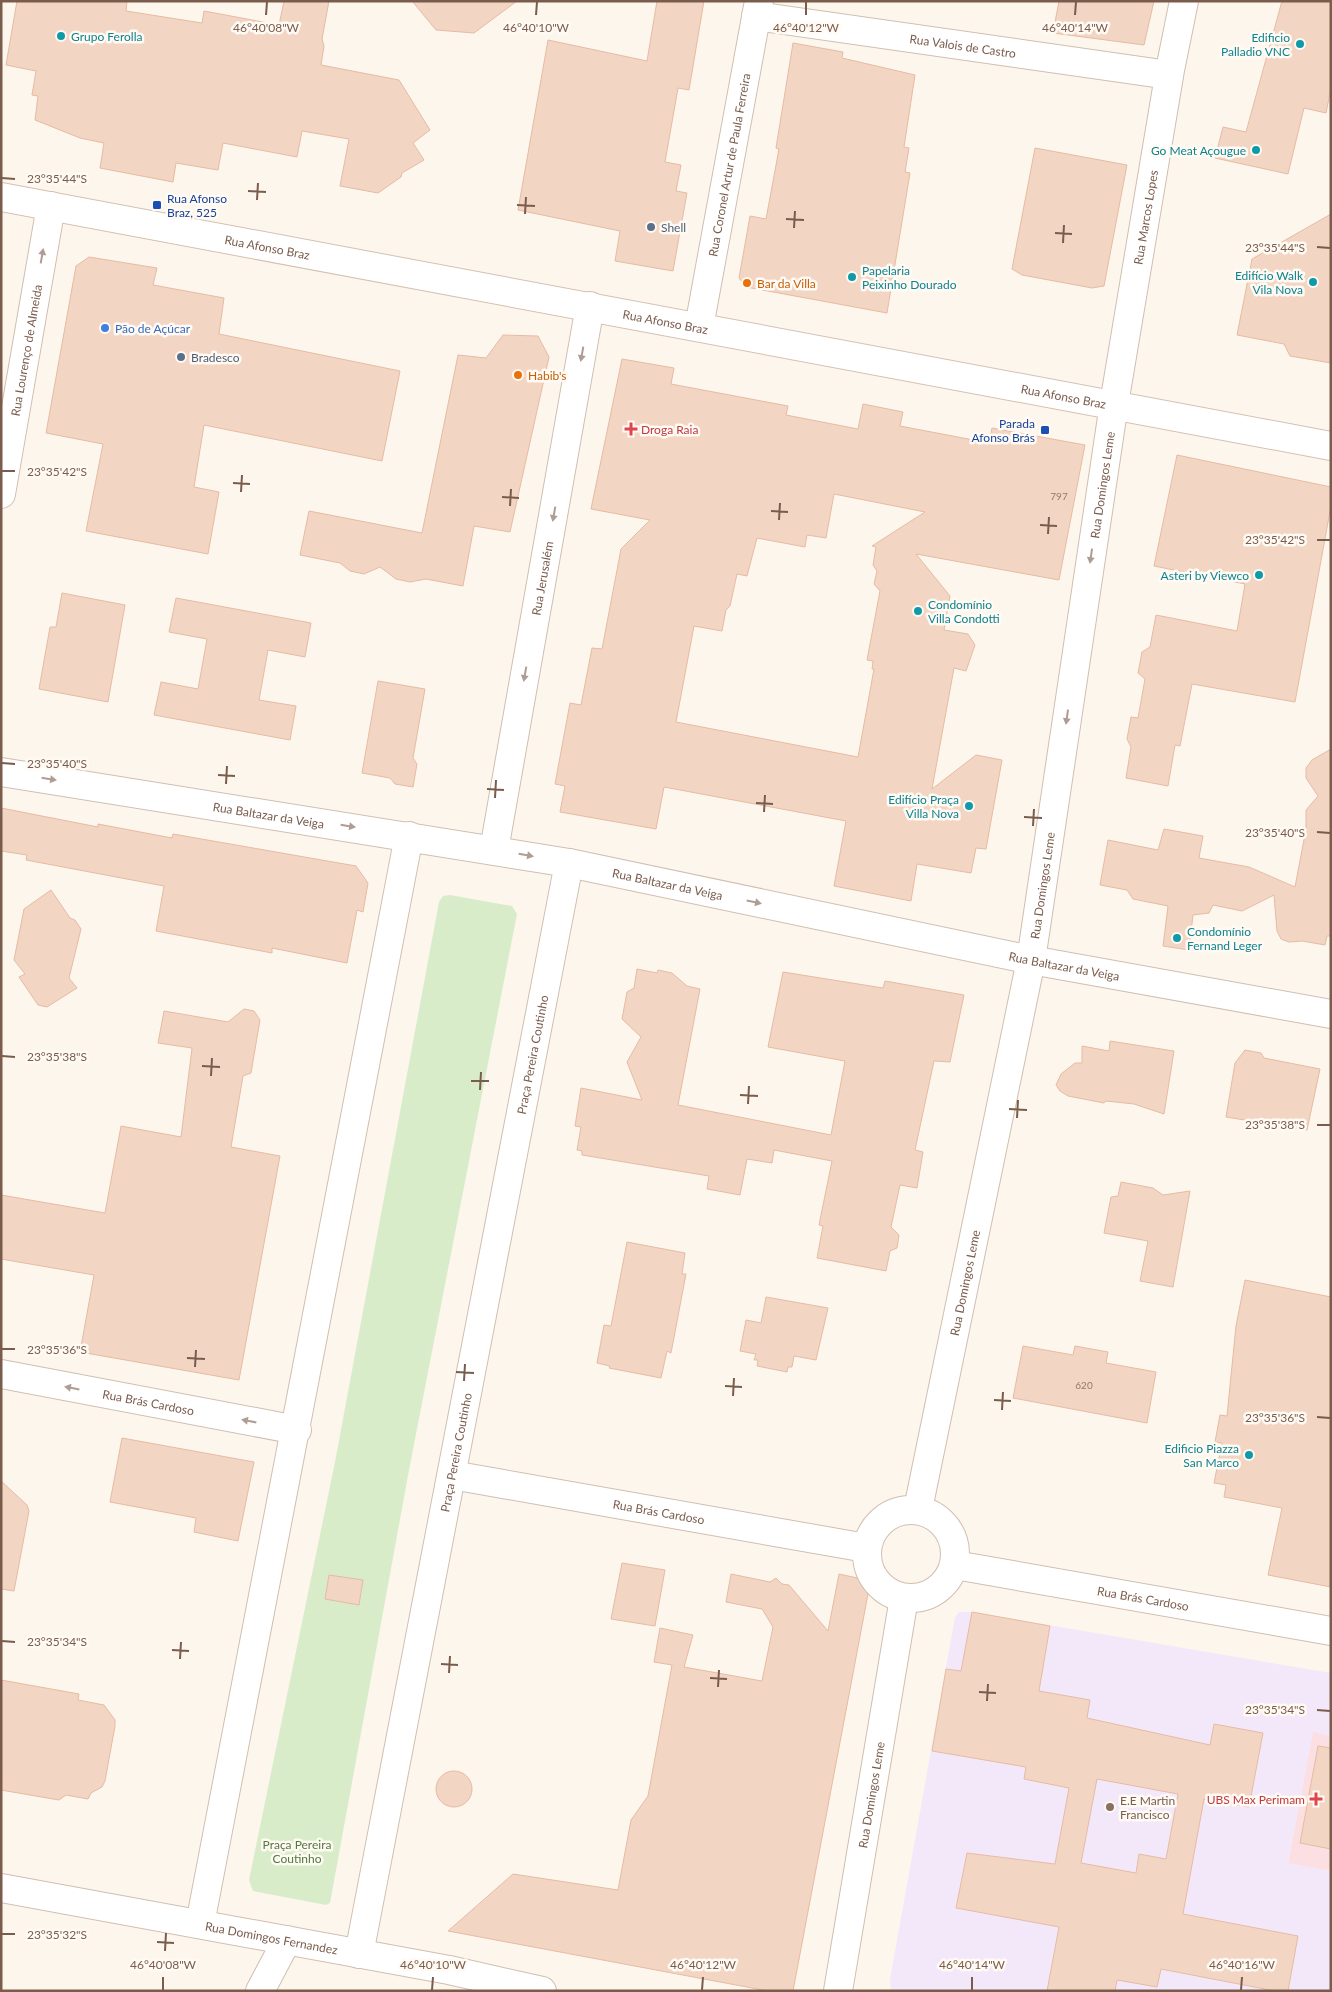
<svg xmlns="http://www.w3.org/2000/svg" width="1332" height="1992" font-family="Lato,sans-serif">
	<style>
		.education { fill: #f3e8fa }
		.medical { fill: #fbdfe3 }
		.green { fill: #d8ecc9 }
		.building { fill: #f3d5c3; stroke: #e6bba3; fill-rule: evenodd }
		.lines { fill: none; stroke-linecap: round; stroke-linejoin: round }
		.street-casing { stroke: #d1beb0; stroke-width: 30 }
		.secondary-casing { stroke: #d6c0b0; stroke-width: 30 }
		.street { stroke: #fff; stroke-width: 28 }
		.secondary { stroke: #fff; stroke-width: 28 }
		.oneway { fill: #af9d94 }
		.ticks { fill: none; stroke: #7a5c4d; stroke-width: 2 }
		.culture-dot { fill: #0f9aa8; stroke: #fffaf3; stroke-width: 2 }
		.transit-dot { fill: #1a4fb4; stroke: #fffaf3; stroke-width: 2 }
		.service-dot { fill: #5c6f8a; stroke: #fffaf3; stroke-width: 2 }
		.food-dot { fill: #e8710a; stroke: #fffaf3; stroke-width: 2 }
		.shop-dot { fill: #3f7fe0; stroke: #fffaf3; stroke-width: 2 }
		.health-dot { fill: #e0444e; stroke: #fffaf3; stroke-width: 2 }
		.education-dot { fill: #8d6e63; stroke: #fffaf3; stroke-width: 2 }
		.labels { text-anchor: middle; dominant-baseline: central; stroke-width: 5; stroke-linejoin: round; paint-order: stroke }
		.number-label { font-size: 10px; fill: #987a6a }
		.culture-label { font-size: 12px; fill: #0d838f; stroke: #fffaf3; text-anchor: end }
		.street-label { font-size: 12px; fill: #7a5c4d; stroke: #fffaf3 }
		.transit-label { font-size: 12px; fill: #164399; stroke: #fffaf3; text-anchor: start }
		.service-label { font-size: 12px; fill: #4e5e75; stroke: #fffaf3; text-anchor: start }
		.food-label { font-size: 12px; fill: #c56008; stroke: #fffaf3; text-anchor: start }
		.shop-label { font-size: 12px; fill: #366cbe; stroke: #fffaf3; text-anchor: start }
		.health-label { font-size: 12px; fill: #be3a42; stroke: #fffaf3; text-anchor: start }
		.education-label { font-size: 12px; fill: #785e54; stroke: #fffaf3; text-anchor: start }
		.park-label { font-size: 12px; fill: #537a41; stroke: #fffaf3 }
		.ticks-label { font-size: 12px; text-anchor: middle; fill: #7a5c4d; stroke: #fffaf3; stroke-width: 5; stroke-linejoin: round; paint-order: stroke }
	</style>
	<rect width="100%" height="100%" fill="#fdf6ec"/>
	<!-- education -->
	<path class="education" d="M959,1612H972L1331,1673V1736L1313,1733L1288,1862L1331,1871V1991H891L890,1979L955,1617Z"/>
	<!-- medical -->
	<path class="medical" d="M1313,1732L1331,1736V1871L1288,1863Z"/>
	<!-- green -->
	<path class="green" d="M450,895L512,906L517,914L409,1470L330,1903L326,1905L253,1891L249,1880L335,1462L439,902L443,896Z"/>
	<!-- building -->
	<path class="building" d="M17,1H127L126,11L202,23L204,11L279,25L284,1H329L322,39L324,46L321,65L399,80L430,130L413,143L424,160L402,173L401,177L378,193L340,186L349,139L302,131L297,157L223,143L218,170L176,163L173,182L100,168L104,143L80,138L35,120L38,96L32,95L36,71L6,65Z
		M412,1H517L474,33L436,30Z
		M657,1H704L689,90L678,88L665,162L681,165L676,191L687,193L673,271L615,261L620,231L518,210L548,40L647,61Z
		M1059,1H1154L1144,45L1053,33Z
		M1282,1H1331V88L1326,113L1304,108L1288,174L1215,158L1223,127L1246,132Z
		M793,43L843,52L842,58L915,75L904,147L909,148L905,172L910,173L887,313L746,287L739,278L750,216L766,219L779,149L776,148Z
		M1035,148L1127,165L1104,286L1092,288L1022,275L1012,269Z
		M1331,214V363L1290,356L1284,344L1237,335L1252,259Z
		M89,257L157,268L153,285L224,298L219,334L400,371L382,461L204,425L194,487L219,492L208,554L86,531L103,444L46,433L76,266Z
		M503,335L538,336L549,357L510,532L474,526L463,586L426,579L410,582L396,579L380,567L364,574L350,571L340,563L300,555L309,511L422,533L458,355L486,358Z
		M622,359L674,368L671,384L788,406L786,415L858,429L863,404L903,412L900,426L989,443L992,428L1085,445L1059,580L916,554L950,596L944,630L968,634L975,645L966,671L954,668L932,789L976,755L1002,760L986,849L976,848L971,873L917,864L911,901L834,886L846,821L664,787L656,829L560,812L565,786L555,784L570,703L581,705L592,648L602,649L621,549L650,520L591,509ZM834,494L925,512L872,546L876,547L873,565L877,571L874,584L880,591L867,660L873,661L872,669H874L858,757L676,722L694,626L722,631L726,610L730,606L737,574L747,576L757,538L805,547L807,535L826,538Z
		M1177,455L1331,487V506L1295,702L1192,684L1180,746L1175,745L1168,786L1126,778L1131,747L1127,739L1131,717L1138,718L1145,679L1138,673L1142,652L1150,647L1156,615L1237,631L1245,584L1154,566Z
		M62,593L125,605L108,702L39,689L50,627H56Z
		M176,598L311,623L305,657L268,650L259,700L296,706L290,740L154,715L161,682L198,689L207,639L169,632Z
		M378,681L425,689L413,758L417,764L413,787L395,784L390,778L362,773Z
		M1331,749V936H1327L1325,945L1302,941L1289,942L1281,939L1277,931L1274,895L1242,911L1213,905L1209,913L1193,915L1189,950L1163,946L1168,906L1133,899L1127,890L1100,885L1108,840L1158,850L1164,829L1203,836L1199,858L1249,867L1295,887L1306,829V810L1318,796L1306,778V768L1312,760Z
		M1,808L98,827V824L172,838L173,834L356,866L368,883L363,912L357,910L347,963L272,948V953L156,931L164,886L26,860L27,855L1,851Z
		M51,890L70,918L75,920L81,929L69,978L77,988L47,1007L38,1005L19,977L25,974L14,960L24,909Z
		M637,969L657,973L658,970L672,973L687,986L700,989L678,1105L831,1135L845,1061L768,1047L783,972L883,988L885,981L964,995L950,1062L934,1061L915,1150L923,1152L917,1188L900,1185L891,1227L899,1235L897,1248L890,1251L886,1271L817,1258L823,1226L819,1225L832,1161L774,1150L772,1163L747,1159L740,1195L707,1189L709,1176L582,1155V1151L577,1150L581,1127L575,1126L581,1088L642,1100L627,1062L641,1037L622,1019L627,992L634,988Z
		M244,1009L254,1011L260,1020L251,1073L243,1076L231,1147L280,1156L239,1380L80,1352L94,1275L1,1259V1195L105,1213L121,1126L181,1137L192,1048L158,1043L164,1011L228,1022Z
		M1110,1041L1174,1051L1164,1114L1134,1104L1106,1101L1104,1103L1068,1096L1060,1091L1056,1085L1061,1074L1075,1063H1082V1046L1109,1051Z
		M1245,1050L1261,1053L1264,1058L1320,1069L1307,1130L1226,1117L1235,1063Z
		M1121,1182L1153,1188L1163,1195L1190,1191L1173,1287L1140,1281L1148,1241L1104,1233L1111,1197L1118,1196Z
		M627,1242L685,1253L682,1274H686L671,1353L667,1351L661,1378L609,1368L610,1366L597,1363L604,1325L611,1326Z
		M1245,1280L1331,1297V1587L1268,1575L1282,1508L1224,1497L1226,1485L1214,1483L1222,1443L1215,1442L1220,1415L1227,1416L1236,1326Z
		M766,1297L828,1308L816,1360L794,1356L792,1367H788L787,1372L757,1366L758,1360H754L756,1354L740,1351L746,1320L761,1323Z
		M1023,1346L1073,1355L1075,1346L1108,1352L1106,1363L1156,1372L1147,1423L1013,1398Z
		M122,1438L254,1462L238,1541L194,1532L196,1518L110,1502Z
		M1,1481L27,1505L29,1511L14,1591L1,1589Z
		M622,1563L665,1570L655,1626L611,1619Z
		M731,1574L770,1582L776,1578L782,1584L789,1585L828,1631L839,1574L862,1579L868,1594L793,1991H768L448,1931L513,1874L618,1890L631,1820L648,1796L672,1665L654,1662L660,1628L693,1635L684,1667L762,1681L773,1627L762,1609L726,1602Z
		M329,1575L363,1580L359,1605L325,1599Z
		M972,1612L1050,1626L1039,1691L1090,1700L1087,1718L1210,1745L1214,1724L1263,1733L1249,1807L1204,1799L1183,1914L1298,1936L1288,1991H1275L1161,1969L1157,1987L1117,1980L1115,1991H1047L1059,1927L956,1908L967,1853L1055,1864L1069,1788L1024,1779L1026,1767L932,1751L946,1669L961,1671ZM1097,1779L1178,1794L1166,1859L1139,1854L1136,1873L1081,1863Z
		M1,1680L79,1694L78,1700L104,1705L115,1720V1726L105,1781L102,1787L91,1793L88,1799L66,1795L59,1800L1,1790Z
		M1318,1746L1331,1748V1849L1300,1843Z
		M436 1789a18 18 0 1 1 36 0a18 18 0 1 1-36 0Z"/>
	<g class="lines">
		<defs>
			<g id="street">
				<path id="s1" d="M756,16L1169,75"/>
				<path id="s2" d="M699,327L759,1"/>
				<path id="s3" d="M1,494L51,206"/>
				<path id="s4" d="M1,772L569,863L1031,960L1331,1014"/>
				<path id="s5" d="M494,850L590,306"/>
				<path id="s6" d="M1,1374L297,1430"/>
				<path id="s7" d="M452,1475L866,1548"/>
				<path id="s8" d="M918,1509L1031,960L1114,404L1170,70L1184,1"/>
				<circle cx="911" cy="1554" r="44"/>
				<path id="s9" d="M955,1565L1331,1631"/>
				<path id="s10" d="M1,1888L449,1970L542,1991"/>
				<path d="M200,1924L409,836"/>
				<path id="s11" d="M359,1954L569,863"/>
				<path d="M260,1991L287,1940"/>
				<path id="s12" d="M838,1991L904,1598"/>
			</g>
			<g id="secondary">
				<path id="s13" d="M1,197L1331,446"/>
			</g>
		</defs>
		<!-- street casing -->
		<use href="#street" class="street-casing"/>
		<!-- secondary casing -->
		<use href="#secondary" class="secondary-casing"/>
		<!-- street -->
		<use href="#street" class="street"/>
		<!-- secondary -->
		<use href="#secondary" class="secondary"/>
	</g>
	<!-- one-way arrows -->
	<defs><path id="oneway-solid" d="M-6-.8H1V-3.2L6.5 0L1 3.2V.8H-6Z" transform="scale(1.25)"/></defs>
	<g class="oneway">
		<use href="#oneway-solid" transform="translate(42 256) rotate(-80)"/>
		<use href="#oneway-solid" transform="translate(582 354) rotate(100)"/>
		<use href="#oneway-solid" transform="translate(554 514) rotate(100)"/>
		<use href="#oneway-solid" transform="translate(1091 556) rotate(98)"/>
		<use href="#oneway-solid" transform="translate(525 674) rotate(100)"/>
		<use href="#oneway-solid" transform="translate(1067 717) rotate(98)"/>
		<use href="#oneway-solid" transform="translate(49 779) rotate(9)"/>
		<use href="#oneway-solid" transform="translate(348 826) rotate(9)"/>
		<use href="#oneway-solid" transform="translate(526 855) rotate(10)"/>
		<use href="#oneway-solid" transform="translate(754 902) rotate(12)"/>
		<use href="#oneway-solid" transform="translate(72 1388) rotate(-169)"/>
		<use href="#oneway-solid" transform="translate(249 1421) rotate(-169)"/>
	</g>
	<!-- ticks -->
	<path class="ticks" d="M266,15L267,2M536,15L537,2M806,15V2M1075,15L1076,2M2,178L15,179M248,191L266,192M257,200L258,183M517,205L535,206M525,214L526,197M786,219L804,220M794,228L795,211M1055,233L1072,234M1063,243L1064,225M1317,247L1330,248M2,471H15M233,483L250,484M241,492L242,475M502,497L519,498M510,506L511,489M771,511L788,512M779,520L780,503M1040,525L1057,526M1048,534L1049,517M1317,540H1330M2,763L15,764M218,775L235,776M226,784L227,766M487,789L504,790M495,798L496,780M756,803L773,804M764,812L765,795M1024,817L1042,818M1033,826L1034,809M1317,832L1330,833M2,1056L15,1057M202,1066L220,1067M211,1076L212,1058M471,1081H489M480,1090L481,1072M740,1095L758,1096M748,1104L749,1086M1009,1109L1027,1110M1017,1118L1018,1100M1317,1125H1330M2,1349H15M187,1358L205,1359M195,1367L196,1350M456,1372L474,1373M464,1381L465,1364M725,1386L742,1387M733,1396L734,1378M994,1400L1011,1401M1002,1410L1003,1392M1317,1417L1330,1418M2,1641L15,1642M172,1650L189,1651M180,1659L181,1642M441,1664L458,1665M449,1673L450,1656M710,1678L727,1679M718,1687L719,1670M979,1692L996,1693M987,1701L988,1684M1317,1710L1330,1711M2,1934H15M157,1942L174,1943M165,1951L166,1933M163,1990V1977M432,1990L433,1977M702,1990L703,1977M972,1990V1977M1241,1990L1242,1977"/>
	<!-- markers -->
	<g class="culture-dot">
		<circle cx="61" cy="36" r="5"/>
		<circle cx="1300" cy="44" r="5"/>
		<circle cx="1256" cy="150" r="5"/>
		<circle cx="852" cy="277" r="5"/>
		<circle cx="1313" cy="282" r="5"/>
		<circle cx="1259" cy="575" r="5"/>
		<circle cx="918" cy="611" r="5"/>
		<circle cx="969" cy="806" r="5"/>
		<circle cx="1177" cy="938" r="5"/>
		<circle cx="1249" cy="1455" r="5"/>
	</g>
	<g class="transit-dot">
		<rect x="152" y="200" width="10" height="10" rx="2.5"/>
		<rect x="1040" y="425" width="10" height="10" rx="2.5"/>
	</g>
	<g class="service-dot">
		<circle cx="651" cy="227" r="5"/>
		<circle cx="181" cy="357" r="5"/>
	</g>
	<g class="food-dot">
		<circle cx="747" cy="283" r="5"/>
		<circle cx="518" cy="375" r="5"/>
	</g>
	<circle class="shop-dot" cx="105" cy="328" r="5"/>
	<g class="health-dot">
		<path d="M628.5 421.5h5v5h5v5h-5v5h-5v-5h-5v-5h5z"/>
		<path d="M1313.5 1791.5h5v5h5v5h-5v5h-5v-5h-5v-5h5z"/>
	</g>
	<circle class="education-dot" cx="1110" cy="1807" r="5"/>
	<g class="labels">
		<!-- number labels -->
		<g class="number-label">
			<text x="1059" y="496">797</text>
			<text x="1084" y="1385">620</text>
		</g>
		<!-- culture labels -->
		<g class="culture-label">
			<text x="71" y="36" text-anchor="start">Grupo Ferolla</text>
			<text x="1290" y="37">Edificio<tspan x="1290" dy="14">Palladio VNC</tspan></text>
			<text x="1246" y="150">Go Meat Açougue</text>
			<text x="862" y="270" text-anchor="start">Papelaria<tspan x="862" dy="14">Peixinho Dourado</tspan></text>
			<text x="1303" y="275">Edifício Walk<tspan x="1303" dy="14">Vila Nova</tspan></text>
			<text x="1249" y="575">Asteri by Viewco</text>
			<text x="928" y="604" text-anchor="start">Condomínio<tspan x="928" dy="14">Villa Condotti</tspan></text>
			<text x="959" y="799">Edifício Praça<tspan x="959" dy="14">Villa Nova</tspan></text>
			<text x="1187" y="931" text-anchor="start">Condomínio<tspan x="1187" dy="14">Fernand Leger</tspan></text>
			<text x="1239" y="1448">Edificio Piazza<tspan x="1239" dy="14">San Marco</tspan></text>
		</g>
		<!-- street labels -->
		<g class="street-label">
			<text stroke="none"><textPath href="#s1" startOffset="209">Rua Valois de Castro</textPath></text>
			<text stroke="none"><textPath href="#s2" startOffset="165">Rua Coronel Artur de Paula Ferreira</textPath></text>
			<text stroke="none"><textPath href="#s8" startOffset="1312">Rua Marcos Lopes</textPath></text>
			<text stroke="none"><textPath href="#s13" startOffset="271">Rua Afonso Braz</textPath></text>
			<text stroke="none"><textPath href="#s13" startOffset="676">Rua Afonso Braz</textPath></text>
			<text stroke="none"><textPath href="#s3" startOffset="146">Rua Lourenço de Almeida</textPath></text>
			<text stroke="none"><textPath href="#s13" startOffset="1081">Rua Afonso Braz</textPath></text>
			<text stroke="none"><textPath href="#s8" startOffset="1041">Rua Domingos Leme</textPath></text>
			<text stroke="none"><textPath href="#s5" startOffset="276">Rua Jerusalém</textPath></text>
			<text stroke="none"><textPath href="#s4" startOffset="271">Rua Baltazar da Veiga</textPath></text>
			<text stroke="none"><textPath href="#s4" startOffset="676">Rua Baltazar da Veiga</textPath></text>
			<text stroke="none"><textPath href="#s8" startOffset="636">Rua Domingos Leme</textPath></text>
			<text stroke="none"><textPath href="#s4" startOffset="1081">Rua Baltazar da Veiga</textPath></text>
			<text stroke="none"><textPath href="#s11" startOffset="916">Praça Pereira Coutinho</textPath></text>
			<text stroke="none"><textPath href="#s8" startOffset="231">Rua Domingos Leme</textPath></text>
			<text stroke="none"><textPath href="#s6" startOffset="150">Rua Brás Cardoso</textPath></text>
			<text stroke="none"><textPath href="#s11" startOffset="511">Praça Pereira Coutinho</textPath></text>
			<text stroke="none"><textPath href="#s7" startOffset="210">Rua Brás Cardoso</textPath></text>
			<text stroke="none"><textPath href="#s9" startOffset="191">Rua Brás Cardoso</textPath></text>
			<text stroke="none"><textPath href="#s12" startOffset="199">Rua Domingos Leme</textPath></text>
			<text stroke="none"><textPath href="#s10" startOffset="275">Rua Domingos Fernandez</textPath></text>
		</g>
		<!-- transit labels -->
		<g class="transit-label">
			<text x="167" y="198">Rua Afonso<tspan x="167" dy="14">Braz, 525</tspan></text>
			<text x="1035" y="423" text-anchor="end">Parada<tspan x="1035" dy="14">Afonso Brás</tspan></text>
		</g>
		<!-- service labels -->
		<g class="service-label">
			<text x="661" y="227">Shell</text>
			<text x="191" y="357">Bradesco</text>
		</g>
		<!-- food labels -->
		<g class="food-label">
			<text x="757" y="283">Bar da Villa</text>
			<text x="528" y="375">Habib's</text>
		</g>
		<!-- shop labels -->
		<g class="shop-label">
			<text x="115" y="328">Pão de Açúcar</text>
		</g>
		<!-- health labels -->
		<g class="health-label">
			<text x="641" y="429">Droga Raia</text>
			<text x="1305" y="1799" text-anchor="end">UBS Max Perimam</text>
		</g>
		<!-- education labels -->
		<g class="education-label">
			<text x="1120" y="1800">E.E Martin<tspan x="1120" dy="14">Francisco</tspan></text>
		</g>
		<!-- park labels -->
		<g class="park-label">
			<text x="297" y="1844">Praça Pereira<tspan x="297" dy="14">Coutinho</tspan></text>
		</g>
	</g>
	<g class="ticks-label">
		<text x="266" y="32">46°40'08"W</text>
		<text x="536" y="32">46°40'10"W</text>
		<text x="806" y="32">46°40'12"W</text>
		<text x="1075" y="32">46°40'14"W</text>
		<text x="57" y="183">23°35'44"S</text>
		<text x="1275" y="252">23°35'44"S</text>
		<text x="57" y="476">23°35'42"S</text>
		<text x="1275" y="544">23°35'42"S</text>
		<text x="57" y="768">23°35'40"S</text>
		<text x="1275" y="837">23°35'40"S</text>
		<text x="57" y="1061">23°35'38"S</text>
		<text x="1275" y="1129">23°35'38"S</text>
		<text x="57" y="1354">23°35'36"S</text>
		<text x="1275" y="1422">23°35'36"S</text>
		<text x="57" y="1646">23°35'34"S</text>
		<text x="1275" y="1714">23°35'34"S</text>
		<text x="57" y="1939">23°35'32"S</text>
		<text x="163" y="1969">46°40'08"W</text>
		<text x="433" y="1969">46°40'10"W</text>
		<text x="703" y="1969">46°40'12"W</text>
		<text x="972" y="1969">46°40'14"W</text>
		<text x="1242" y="1969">46°40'16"W</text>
	</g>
	<!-- border -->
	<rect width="1332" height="1992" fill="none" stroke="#7a5c4d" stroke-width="5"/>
</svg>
